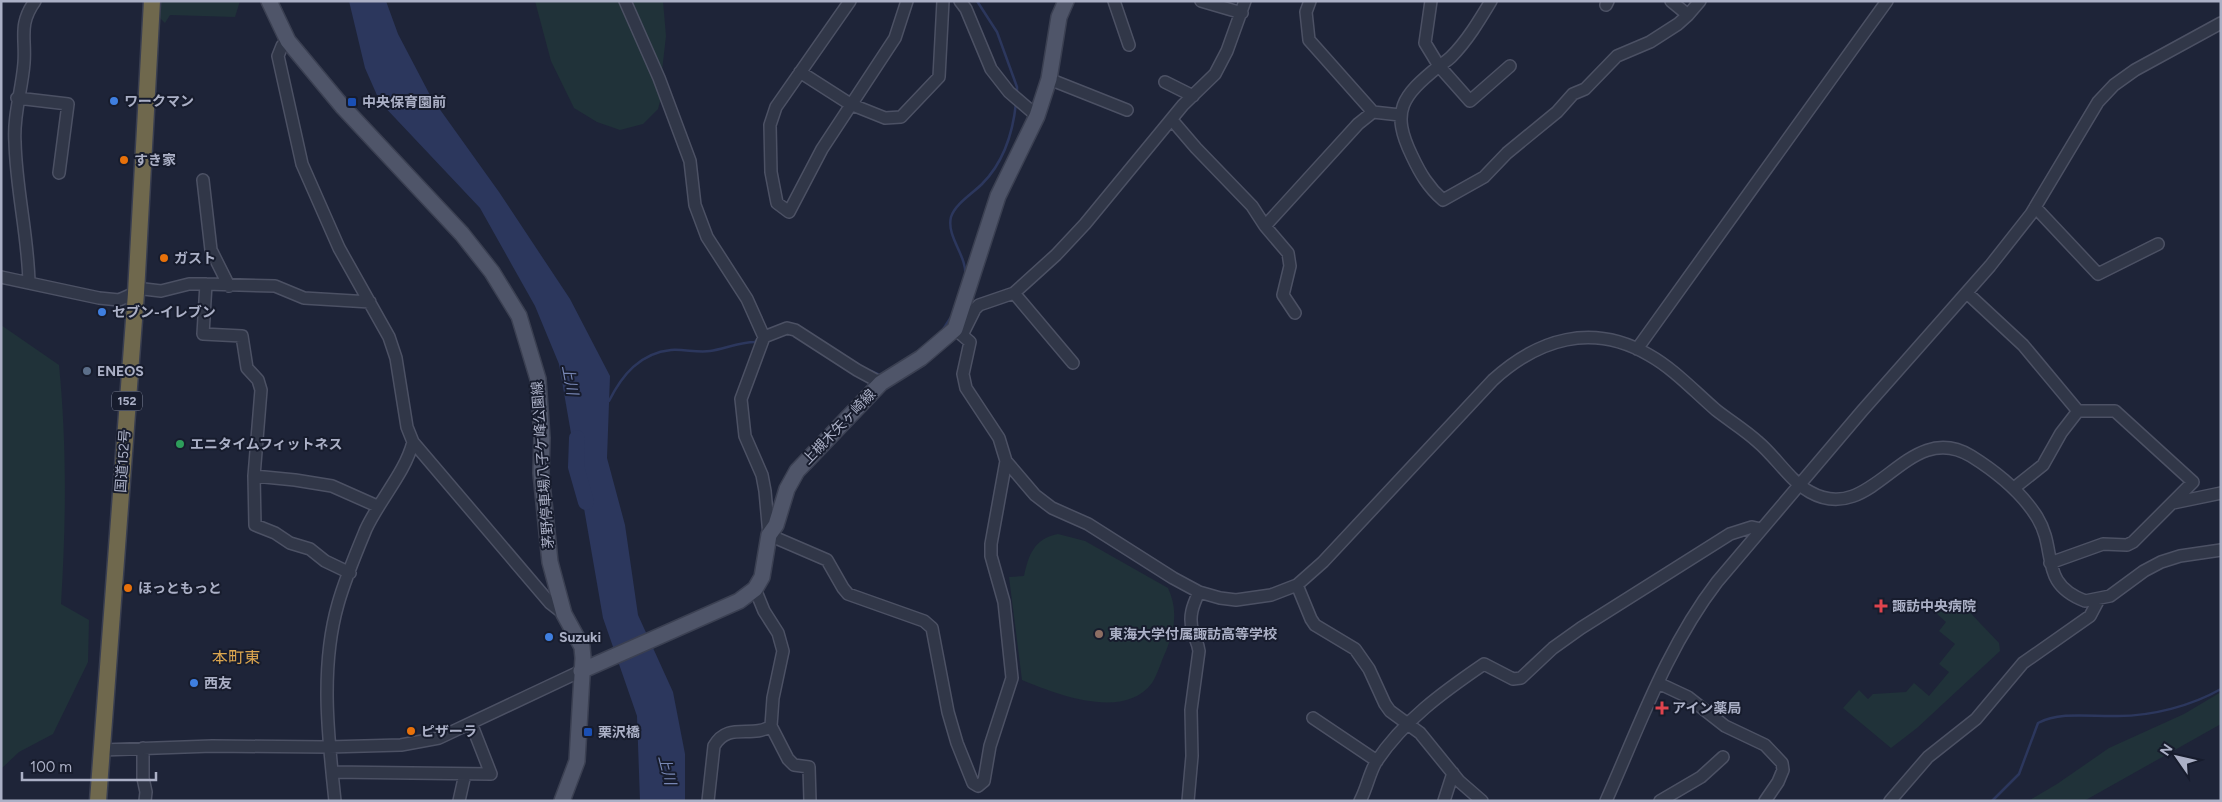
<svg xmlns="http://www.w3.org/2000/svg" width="2222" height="802" font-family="Figtree,'Noto Sans JP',sans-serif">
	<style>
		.green { fill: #203239 }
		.water { fill: #2c375d }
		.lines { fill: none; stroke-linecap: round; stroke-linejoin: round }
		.stream { stroke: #2c375d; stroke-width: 2.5 }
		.river { stroke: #2c375d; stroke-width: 16 }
		.minor-casing { stroke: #4c5164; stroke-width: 14 }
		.major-casing { stroke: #3b4052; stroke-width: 18 }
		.highway-casing { stroke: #393e50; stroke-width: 19 }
		.minor { stroke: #313748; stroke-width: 11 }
		.major { stroke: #4f5569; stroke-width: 15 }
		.highway { stroke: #6f684d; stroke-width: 16 }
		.shop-dot { fill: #3f7fe0; stroke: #171c2d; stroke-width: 2 }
		.transit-dot { fill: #1a4fb4; stroke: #171c2d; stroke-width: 2 }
		.food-dot { fill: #e8710a; stroke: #171c2d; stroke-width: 2 }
		.service-dot { fill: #5c6f8a; stroke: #171c2d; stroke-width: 2 }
		.leisure-dot { fill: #2e9e5b; stroke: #171c2d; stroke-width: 2 }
		.health-dot { fill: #e0444e; stroke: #171c2d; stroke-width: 2 }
		.education-dot { fill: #8d6e63; stroke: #171c2d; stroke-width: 2 }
		.labels { text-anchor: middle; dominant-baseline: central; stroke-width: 4; stroke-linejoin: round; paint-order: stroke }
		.shield { fill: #171c2d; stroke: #7f8498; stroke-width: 1 }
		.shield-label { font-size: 12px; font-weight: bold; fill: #abb0c6 }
		.poi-label { font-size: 14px; font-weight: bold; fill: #abb0c6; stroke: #171c2d; text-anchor: start }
		.street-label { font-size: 14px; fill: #abb0c6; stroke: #171c2d }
		.water-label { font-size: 15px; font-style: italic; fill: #7887b5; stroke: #171c2d }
		.quarter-label { font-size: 16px; fill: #dca64f; stroke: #171c2d }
	</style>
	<rect width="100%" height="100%" fill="#1e2438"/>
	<!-- green -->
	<path class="green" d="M159,1H240L235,17L170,15L165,23L157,15Z
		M535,1H663L666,36L662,71V94L658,109L643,124L620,130L597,122L574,108L551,61Z
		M1,325L59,365C67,446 66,523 61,604L89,620L88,662L53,734L19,752L1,769Z
		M1058,534L1085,541L1168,588C1178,610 1175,629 1166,651C1161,661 1158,674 1152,683C1124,721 1056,694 1022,680L1009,577L1024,576C1029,554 1034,539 1058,534Z
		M1959,601L1999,643L2000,651L1917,728L1891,748L1843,708L1859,690L1868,699L1873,694L1906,692L1914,683L1929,696L1949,672L1939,664L1955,644L1939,631L1946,622L1936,613L1940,609C1948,612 1953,607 1959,601Z
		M2221,692V724L2084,801H2028L2057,784L2109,748L2184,714Z"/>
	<!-- water -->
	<path class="water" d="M349,1H386L398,34L431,97L499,192L570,299L610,376L607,458L625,525L638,615L673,692L685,754V801H640L637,716L603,618L559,364L535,306L480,208L380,102L365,68Z"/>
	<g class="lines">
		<!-- stream -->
		<path class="stream" d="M977,1L997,32L1017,87V95
			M965,276C968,257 946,237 951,217C955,204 973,193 982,184C1003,163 1013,132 1016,103
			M942,331L951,317
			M871,371L882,376
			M609,401C622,375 640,353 671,350C684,349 698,353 710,351C724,349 740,342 755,342L758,339
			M576,467L579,462
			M1992,801L2019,774L2038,723C2061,711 2092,717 2118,716C2152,716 2191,706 2221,689"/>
		<!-- river -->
		<path class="river" d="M577,438L576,467L586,502"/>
		<defs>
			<path id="minor" d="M625,1L659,78L690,161L695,205L707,237L747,299L764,337
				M850,1L776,107L770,125L771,172L777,203L789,212L822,149L895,38L907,1
				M960,1L966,9L991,69L1009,92L1037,116
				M1114,1L1129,45
				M1201,1L1242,13
				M1310,1L1306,12L1309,40L1373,112
				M1431,1L1425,43L1439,66L1470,101L1510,66
				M1491,1C1479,21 1467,41 1451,57C1447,61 1443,63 1439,66C1402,96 1390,111 1412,156C1420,173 1428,187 1443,200L1484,177L1507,153L1557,112L1573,94L1585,89L1617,56L1650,42L1678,24L1688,15L1671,1
				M1606,5L1608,1
				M1688,15L1700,1
				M288,41L282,46L278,56L302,164L339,248L389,337L396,358L407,427L413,442L550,603L564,614
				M800,72L850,104L885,118L901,117L939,77L943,1
				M1049,79L1127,110
				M1165,82L1193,96
				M17,98L68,104L59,173
				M1172,120L1196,148L1252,206L1265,226L1288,253L1290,266L1283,295L1295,313
				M203,180L211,250L229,286
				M2035,207L2098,274L2158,244
				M1265,226L1358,124L1373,112L1400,115
				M1,277L99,298L119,300L144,289L161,291L189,284H206L275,286L304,298L370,302
				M29,283C28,235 16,189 15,142C13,115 22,90 24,63C26,37 18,25 35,1
				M206,284L203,334L242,336L247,368L258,380L261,390L254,476L255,525L275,533L290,543L310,549L325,561L350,573
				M1014,293L1073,363
				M1967,293L2023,345L2078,411
				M955,329L970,342L963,374L966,388L999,438L1006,461L1035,495L1052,508L1088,524L1173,578L1199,592L1220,598L1236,600L1271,595L1297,585L1323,562L1493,380C1538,339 1592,322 1649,355C1674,369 1694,391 1716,410C1730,421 1745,430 1758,442C1776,457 1790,481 1810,492C1874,528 1906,417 1971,456C1995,471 2022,493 2037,517C2058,551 2038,583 2085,601L2110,596L2144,571L2161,562L2180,556L2221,550
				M962,335L975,309L979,305L1014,293L1056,255L1085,224L1183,105L1215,74L1227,51L1245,1
				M1637,349L1887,1
				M881,383L857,370L795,330L787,328L764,337L741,399L745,436L762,475L765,491L769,535L827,560L843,588L848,594L924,621L932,628L948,712L957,743L973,783L978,786L984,781L990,746L1012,678L1004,602L991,556V544L1006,461
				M254,476L295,480L332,486L377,506
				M2014,488L2043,465L2061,433L2078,411
				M2173,503L2221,493
				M2050,563L2103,544L2127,545L2133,542L2193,482L2115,411H2078
				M1297,585L1311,619L1315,625L1355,649L1369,669L1385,704L1390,711L1420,733L1459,781L1482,801
				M755,589L764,611L778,633L783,651L773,698L771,726L788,759L794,765L809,767L810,801
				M1658,683L1688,697L1725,726L1765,745L1782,763L1783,770L1778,782L1765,801
				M1313,718L1377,761
				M143,748V778L146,792L145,801
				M102,750L212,746L328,747L401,745L439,738L581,671
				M332,772L491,774L471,723
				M335,801C328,736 320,667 338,604C345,579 356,553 366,529C380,499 405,473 413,442
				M459,801L465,774
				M708,801L714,746C728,721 752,739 771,726
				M1188,801L1192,756L1191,710L1199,651C1198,643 1195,639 1193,632C1188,617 1193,605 1199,592
				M1360,801C1367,788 1369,774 1376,762C1404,720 1443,692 1484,664L1513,679L1521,678L1553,648L1581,628L1730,534L1752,527L1761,529
				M1444,801L1453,773
				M1606,801C1639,727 1667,647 1717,582L1862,411L1990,266L2031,214L2098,102L2114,85L2135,70L2221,23
				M1660,801L1701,777L1723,757
				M1890,801L1928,757L1976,719L2023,663L2090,616L2099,599"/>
			<path id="major" d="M269,1L288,41L342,106L462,234L492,272L519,316L538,379L542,438L541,473L550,562L564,614L582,647L583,658L577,761L562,801
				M581,671L739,601L755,589L762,577L769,535L776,525L787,489L797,471L881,383L921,358L955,329L998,196L1037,116L1049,79L1059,17L1066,1"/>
			<path id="highway" d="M98,801L136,293L152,1"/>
		</defs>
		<!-- minor casing -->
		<use href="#minor" class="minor-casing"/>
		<!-- major casing -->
		<use href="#major" class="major-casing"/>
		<!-- highway casing -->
		<use href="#highway" class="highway-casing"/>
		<!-- minor -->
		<use href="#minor" class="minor"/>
		<!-- major -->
		<use href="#major" class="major"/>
		<!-- highway -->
		<use href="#highway" class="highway"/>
	</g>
	<!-- markers -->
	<g class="shop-dot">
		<circle cx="114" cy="101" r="5"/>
		<circle cx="102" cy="312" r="5"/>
		<circle cx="549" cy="637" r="5"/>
		<circle cx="194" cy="683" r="5"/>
	</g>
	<g class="transit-dot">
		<rect x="347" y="97" width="10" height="10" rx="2.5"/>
		<rect x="583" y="727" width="10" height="10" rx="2.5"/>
	</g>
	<g class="food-dot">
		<circle cx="124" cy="160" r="5"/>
		<circle cx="164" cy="258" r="5"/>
		<circle cx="128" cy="588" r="5"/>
		<circle cx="411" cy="731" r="5"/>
	</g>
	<circle class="service-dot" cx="87" cy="371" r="5"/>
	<circle class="leisure-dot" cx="180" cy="444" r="5"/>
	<g class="health-dot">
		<path d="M1878.5 598.5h5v5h5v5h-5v5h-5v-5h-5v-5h5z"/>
		<path d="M1659.5 700.5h5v5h5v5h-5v5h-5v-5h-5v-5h5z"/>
	</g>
	<circle class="education-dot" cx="1099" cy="634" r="5"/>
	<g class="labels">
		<!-- shield labels -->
		<rect class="shield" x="112" y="391.5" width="30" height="19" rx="4"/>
		<g class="shield-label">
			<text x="127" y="401">152</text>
		</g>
		<!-- poi labels -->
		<g class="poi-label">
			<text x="124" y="101">ワークマン</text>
			<text x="362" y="102">中央保育園前</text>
			<text x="134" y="160">すき家</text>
			<text x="174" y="258">ガスト</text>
			<text x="112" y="312">セブン-イレブン</text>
			<text x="97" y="371">ENEOS</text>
			<text x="190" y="444">エニタイムフィットネス</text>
			<text x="138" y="588">ほっともっと</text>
			<text x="1892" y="606">諏訪中央病院</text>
			<text x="1109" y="634">東海大学付属諏訪高等学校</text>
			<text x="559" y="637">Suzuki</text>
			<text x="204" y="683">西友</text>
			<text x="1672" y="708">アイン薬局</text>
			<text x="421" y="731">ピザーラ</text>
			<text x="598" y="732">栗沢橋</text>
		</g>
		<!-- street labels -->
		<g class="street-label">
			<text transform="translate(839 427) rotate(-46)">上槻木矢ヶ崎線</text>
			<text transform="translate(123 461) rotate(-86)">国道152号</text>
			<text transform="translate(543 465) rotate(-94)">茅野停車場八子ケ峰公園線</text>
		</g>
		<!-- water labels -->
		<g class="water-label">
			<text transform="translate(570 380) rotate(79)">上川</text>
			<text transform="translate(667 770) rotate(76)">上川</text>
		</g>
		<!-- quarter labels -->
		<g class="quarter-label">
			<text x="236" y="657">本町東</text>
		</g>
	</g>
	<!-- border -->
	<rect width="2222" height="802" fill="none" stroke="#abb0c6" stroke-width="5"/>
	<!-- north arrow -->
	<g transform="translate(2177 757) rotate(304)" stroke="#171c2d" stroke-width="4" paint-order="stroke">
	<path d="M0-4L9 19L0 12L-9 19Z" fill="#abb0c6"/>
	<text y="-8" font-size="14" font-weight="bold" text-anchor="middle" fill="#abb0c6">N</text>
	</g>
	<!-- scale -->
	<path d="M22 772v8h134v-8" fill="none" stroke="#abb0c6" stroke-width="2.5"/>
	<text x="30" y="772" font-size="15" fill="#abb0c6" stroke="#171c2d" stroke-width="4" paint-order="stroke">100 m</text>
</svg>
